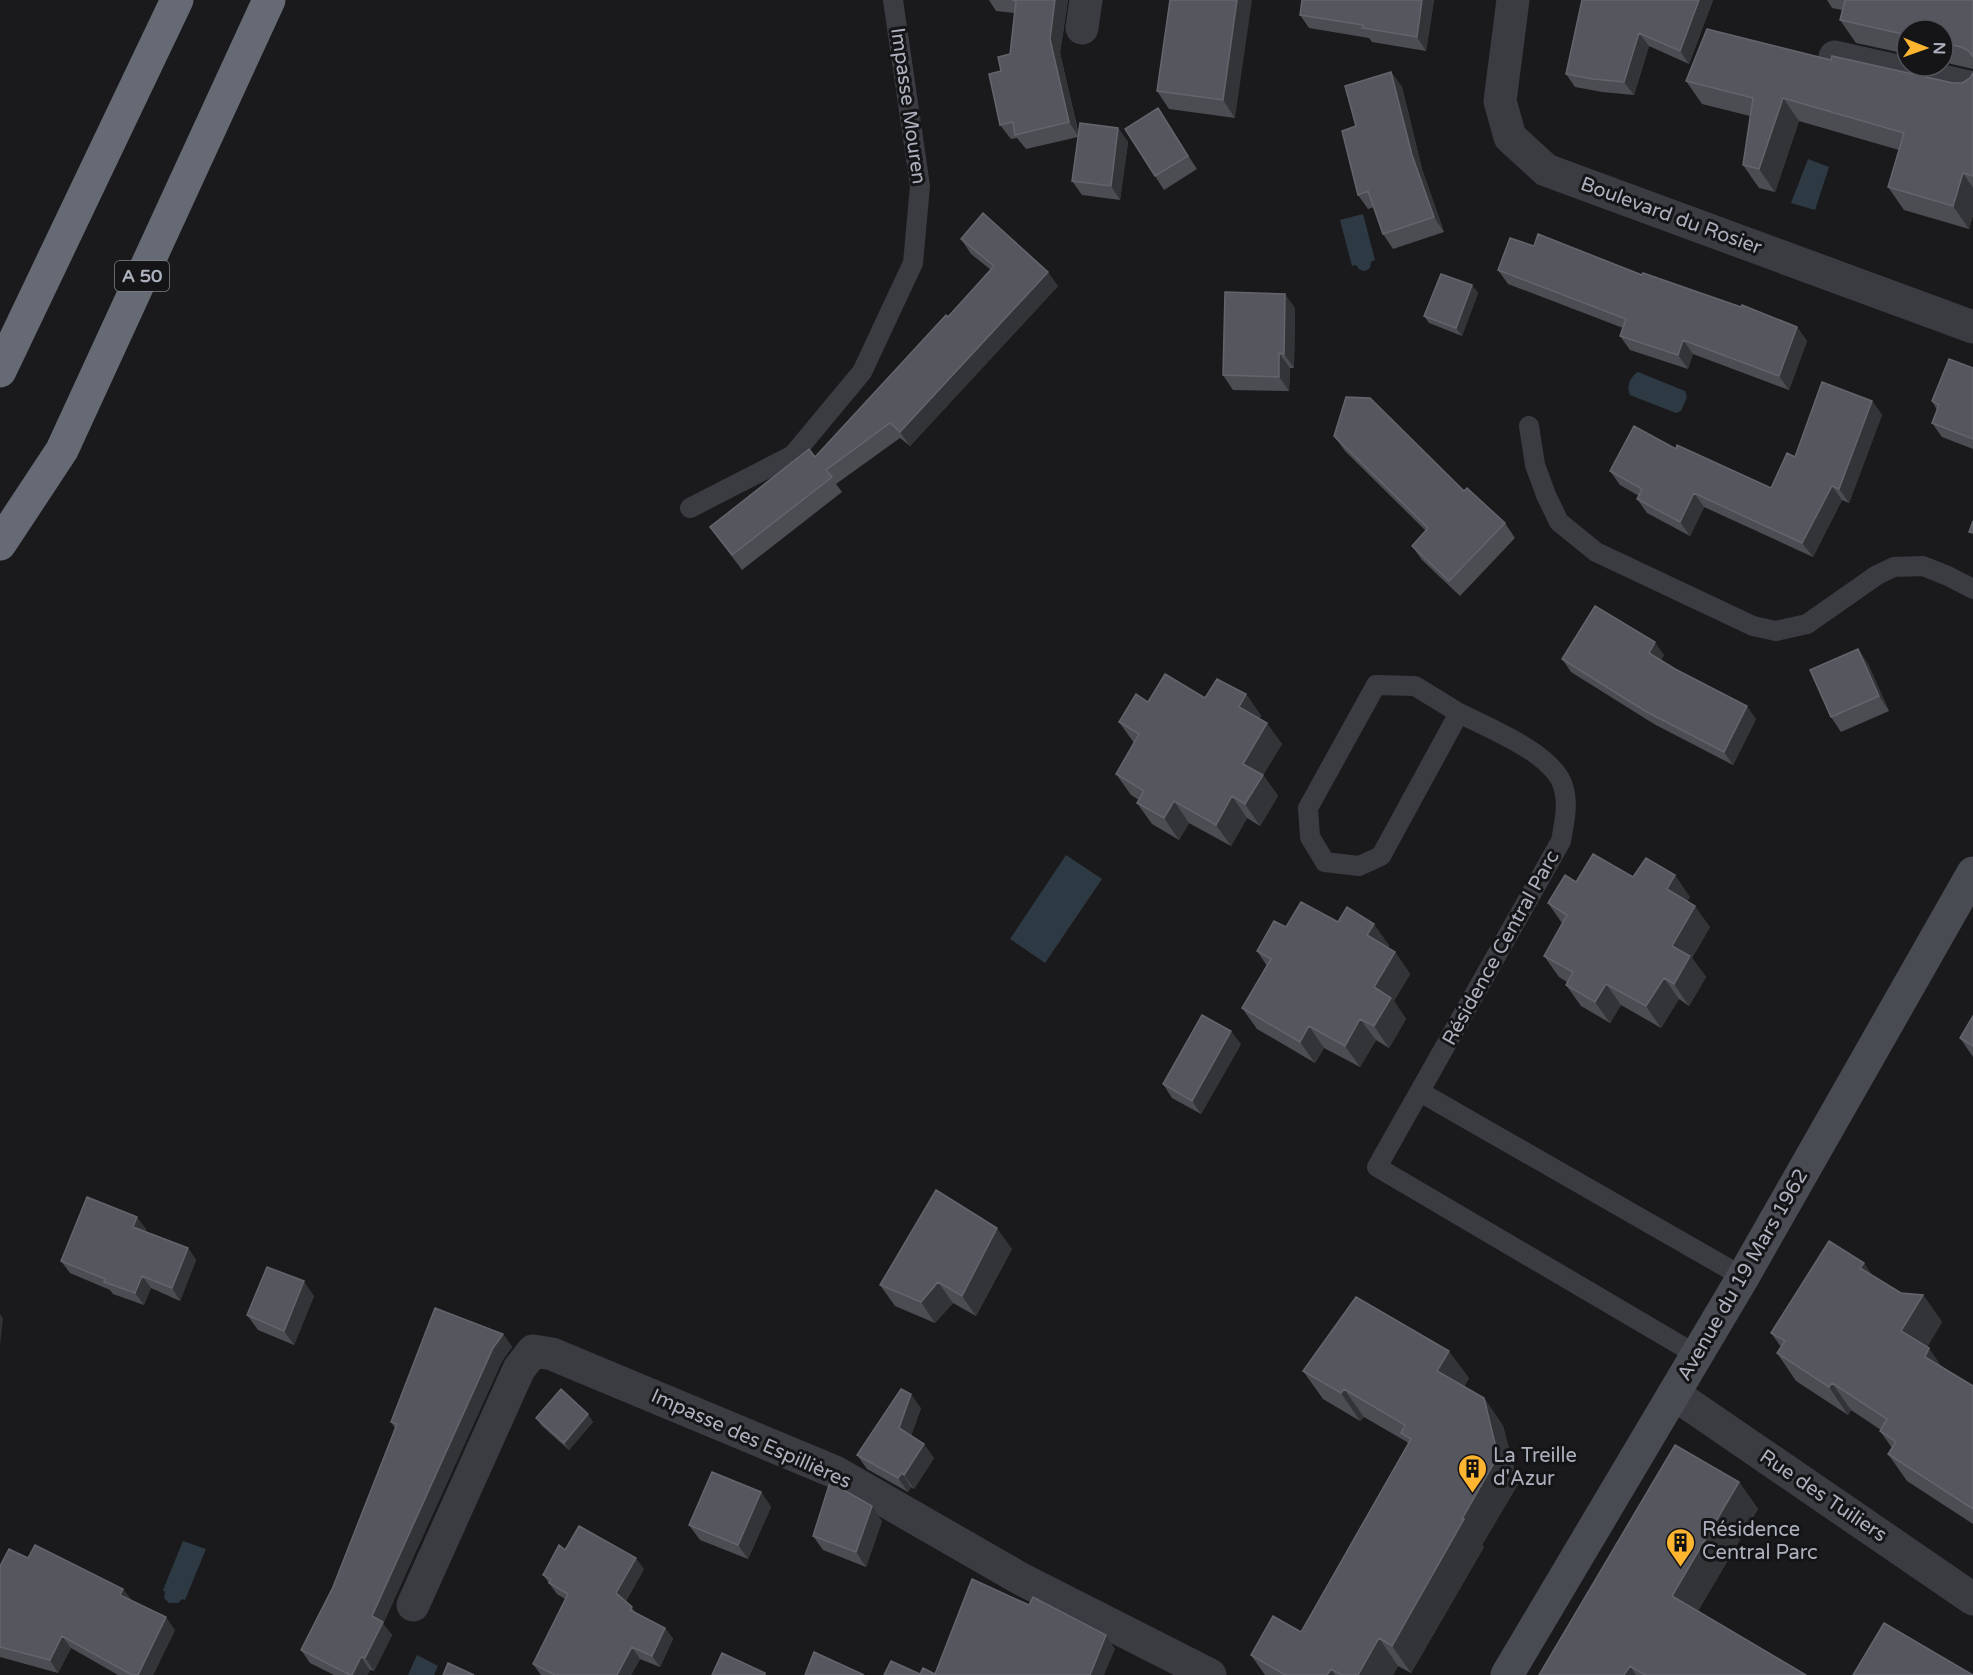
<svg xmlns="http://www.w3.org/2000/svg" width="1973" height="1675" font-family="'Varela Round',sans-serif">
	<style>
		.water { fill: #2e3a43 }
		.lines { fill: none; stroke-linecap: round; stroke-linejoin: round }
		.lane { stroke: #3b3c42; stroke-width: 20 }
		.street { stroke: #3b3c42; stroke-width: 33 }
		.secondary { stroke: #494b53; stroke-width: 33 }
		.highway { stroke: #666a74; stroke-width: 33 }
		.wall { fill: #4b4d52 }
		.shaded-wall { fill: #333438 }
		.building { fill: #56575e; stroke: #63656c; stroke-width: 1.5 }
		.labels { text-anchor: middle; dominant-baseline: central; stroke-width: 6; stroke-linejoin: round; paint-order: stroke }
		.shield { fill: #151518; stroke: #7f828c; stroke-width: 1.5 }
		.shield-label { font-size: 18px; font-weight: bold; fill: #acb1bd }
		.street-label { font-size: 20px; fill: #acb1bd; stroke: #151518 }
		.poi-label { font-size: 20px; fill: #acb1bd; stroke: #151518; text-anchor: start }
	</style>
	<rect width="100%" height="100%" fill="#1a1a1d"/>
	<!-- water -->
	<path class="water" d="M1808,159L1829,167L1815,210L1791,203Z
		M1363,214L1375,260L1371,262L1370,268L1365,271L1360,270L1356,265L1352,266L1340,220Z
		M1638,372L1685,391L1687,397L1681,411L1676,413L1630,395C1626,386 1630,377 1638,372Z
		M1066,855L1102,879L1045,963L1010,939Z
		M183,1541L206,1549L185,1600L182,1599L178,1603H169L164,1598L165,1592L163,1590Z
		M417,1655L438,1666L434,1675H408Z"/>
	<g class="lines">
		<!-- lane -->
		<path class="lane" d="M1529,426L1535,465L1546,495L1559,522L1596,552L1753,626L1776,631L1807,624L1877,575L1894,567L1923,566L1948,576L1973,589
			M690,508L793,455L862,372L913,263L920,186L893,0
			M1459,713L1415,686L1376,685L1308,808L1310,837L1325,862L1359,866L1381,856L1459,713C1488,728 1553,753 1563,786C1569,804 1564,823 1561,841L1377,1167L1697,1355
			M1420,1092L1743,1277"/>
		<!-- street -->
		<path class="street" d="M1513,0L1500,101L1510,137L1546,170L1973,327
			M1082,28L1086,0
			M1835,57L1973,88
			M1674,1394L1973,1599
			M413,1605L519,1369L533,1351L552,1354L835,1472L1021,1579L1210,1675"/>
		<!-- secondary -->
		<path class="secondary" d="M1507,1675L1743,1277L1973,873"/>
		<!-- highway -->
		<path class="highway" d="M0,371L177,0
			M0,544L62,450L269,0"/>
	</g>
	<!-- wall -->
	<path class="wall" d="M989,0H1068L1060,53L1079,135L1118,128L1128,142L1120,200L1082,195L1072,181L1078,137L1026,149L1017,138L1011,139L1000,125L1001,71L1010,54L1014,13L996,11Z
		M1170,0L1235,118L1169,109L1157,91Z
		M1302,0H1434L1426,51L1372,42L1369,38L1309,28L1300,15Z
		M1582,0H1713L1689,64L1649,46L1634,95L1602,92L1575,87L1566,74Z
		M1827,0H1973V69L1943,62V30H1907V54L1856,43L1840,20L1842,10L1832,8Z
		M1831,60L1953,83H1962L1970,78L1973,73V215L1969,229L1904,210L1888,187L1899,150L1799,121L1775,192L1759,188L1743,165L1750,116L1702,104L1686,81Z
		M1391,72L1402,87L1422,169L1444,232L1393,249L1383,234L1374,207L1368,209L1358,195L1356,126Z
		M1158,108L1197,169L1164,190L1155,176Z
		M961,239L1058,286L910,446L900,438L836,484L842,492L742,570L710,527L815,457L991,270L971,254Z
		M1534,246L1642,275L1797,327L1807,341L1789,390L1693,354L1688,369L1630,350L1620,336L1623,328L1508,284L1498,270Z
		M1472,285L1478,293L1462,336L1429,323L1424,316Z
		M1295,308L1294,368H1290L1289,391L1233,390L1223,375Z
		M1973,368V449L1942,437L1932,423L1937,410L1932,401Z
		M1872,401L1882,415L1849,503L1842,500L1813,557L1704,507L1690,536L1647,513L1637,499L1639,496L1620,485L1610,471L1676,449L1771,488L1795,457Z
		M1334,436L1464,491L1505,523L1515,538L1460,596L1422,560L1412,546L1426,531L1345,451Z
		M1858,649L1868,664L1889,711L1841,732L1831,717Z
		M1664,655L1661,660L1756,719L1733,765L1654,724L1571,672L1562,659Z
		M1246,694L1261,716L1259,718L1282,744L1263,775L1278,796L1260,826L1247,818L1231,846L1189,823L1179,840L1152,824L1137,803L1139,800L1131,795L1116,774L1134,743L1119,722L1148,702Z
		M1633,877L1690,897L1687,901L1710,927L1692,958L1706,977L1689,1006L1679,999L1661,1028L1621,1005L1610,1023L1581,1006L1566,985L1567,982L1559,977L1544,956L1562,923L1548,903L1576,882Z
		M1338,922L1389,945L1388,948L1395,952L1410,974L1394,1001L1406,1019L1389,1048L1376,1040L1360,1067L1324,1048L1315,1063L1257,1029L1242,1008L1267,966L1257,951L1286,927Z
		M1973,1016V1057L1960,1038Z
		M1241,1044L1201,1114L1172,1098L1163,1084Z
		M146,1229L145,1232L188,1248L196,1260L180,1301L151,1288L144,1305L113,1294L110,1290L70,1273L61,1261Z
		M1012,1249L976,1316L953,1303L935,1323L895,1306L880,1285Z
		M1873,1275L1901,1293L1923,1295L1942,1322L1927,1347L1941,1367L1973,1386V1524L1907,1481L1888,1454L1892,1448L1880,1431L1881,1430L1851,1410L1848,1415L1796,1381L1777,1353L1781,1347L1771,1333Z
		M314,1296L294,1345L258,1330L247,1315Z
		M503,1334L512,1347L502,1361L383,1624L392,1635L374,1671L370,1670L367,1675H334L310,1663L301,1650L333,1587L395,1428L391,1422Z
		M1303,1371L1469,1378L1464,1387L1484,1398L1503,1426L1518,1484L1482,1545L1484,1547L1411,1673L1398,1666L1393,1675H1265L1251,1655L1301,1632L1408,1444L1407,1442L1364,1417L1360,1421L1323,1399Z
		M921,1408L911,1436L934,1458L914,1489L911,1487L908,1492L867,1469L857,1455Z
		M536,1418L593,1422L569,1450L542,1426Z
		M1739,1482L1758,1509L1698,1611L1806,1675H1539Z
		M761,1492L771,1507L748,1559L700,1540L689,1525Z
		M882,1521L866,1567L823,1550L813,1536Z
		M565,1550L644,1569L626,1601L636,1613L665,1628L673,1639L660,1667L640,1659L631,1675H541L533,1664L565,1599L557,1594L543,1575Z
		M28,1558L123,1589L132,1601L175,1630L153,1675H118L71,1648L58,1673L0,1657V1566Z"/>
	<!-- shaded-wall -->
	<path class="shaded-wall" d="M1055,0H1068L1060,53L1079,137L1069,122L1050,39Z
		M1237,0H1252L1235,118L1223,100Z
		M1422,0H1434L1426,51L1417,37Z
		M1699,0H1713L1689,64L1680,51Z
		M1639,33L1649,46L1634,95L1624,82Z
		M1391,72L1402,87L1422,169L1444,232L1434,217L1412,155Z
		M1783,98L1799,121L1775,192L1759,169Z
		M1158,108L1167,122L1197,169L1188,156Z
		M1118,128L1128,142L1120,200L1111,186Z
		M1963,173L1973,188V215L1969,229L1953,206Z
		M1048,272L1058,286L910,446L900,432Z
		M1472,285L1478,293L1462,336L1456,328Z
		M1285,294L1295,308L1294,368L1284,354Z
		M1797,327L1807,341L1789,390L1779,376Z
		M1683,340L1693,354L1688,369L1678,355Z
		M1279,353L1290,368L1289,391L1279,377Z
		M1872,401L1882,415L1849,503L1839,489Z
		M1832,486L1842,500L1813,557L1802,543Z
		M1694,493L1704,507L1690,536L1680,522Z
		M1655,642L1664,655L1658,666L1649,653Z
		M1858,649L1868,664L1889,711L1879,696Z
		M1246,694L1261,716L1254,728L1239,707Z
		M1747,706L1756,719L1733,765L1724,752Z
		M1267,723L1282,744L1263,775L1278,796L1260,826L1245,804L1243,764Z
		M1232,796L1247,818L1231,846L1216,825Z
		M1174,801L1189,823L1179,840L1164,818Z
		M1675,875L1690,897L1682,910L1667,889Z
		M1695,906L1710,927L1692,958L1706,977L1689,1006L1674,984L1672,946Z
		M1374,924L1389,945L1382,957L1367,935Z
		M1395,952L1410,974L1394,1001L1406,1019L1389,1048L1374,1026V987Z
		M1664,978L1679,999L1661,1028L1646,1006Z
		M1606,984L1621,1005L1610,1023L1595,1002Z
		M1360,1019L1376,1040L1360,1067L1345,1046Z
		M1309,1026L1324,1048L1315,1063L1300,1042Z
		M1231,1031L1241,1044L1201,1114L1192,1101Z
		M137,1217L146,1229L141,1240L133,1227Z
		M997,1228L1012,1249L976,1316L962,1296Z
		M188,1248L196,1260L180,1301L172,1288Z
		M1864,1263L1883,1290L1860,1268Z
		M142,1276L151,1288L144,1305L135,1293Z
		M304,1281L314,1296L294,1345L284,1331Z
		M938,1282L953,1303L935,1323L921,1302Z
		M1923,1295L1942,1322L1920,1358L1901,1331Z
		M0,1314L3,1318L0,1345Z
		M503,1334L512,1347L502,1361L383,1624L392,1635L374,1671L365,1658L372,1616L493,1348Z
		M1929,1348L1948,1376L1925,1357Z
		M1449,1351L1469,1378L1457,1399L1437,1371Z
		M1832,1383L1851,1410L1848,1415L1829,1387Z
		M1344,1389L1364,1417L1360,1421L1341,1393Z
		M911,1394L921,1408L909,1442L899,1428Z
		M1484,1398L1503,1426L1518,1484L1482,1545L1484,1547L1411,1673L1392,1646L1462,1519Z
		M588,1414L593,1422L569,1450L564,1443Z
		M924,1444L934,1458L914,1489L904,1475Z
		M902,1473L911,1487L908,1492L898,1478Z
		M1739,1482L1758,1509L1691,1623L1672,1596Z
		M761,1492L771,1507L748,1559L738,1545Z
		M872,1506L882,1521L866,1567L856,1552Z
		M636,1558L644,1569L624,1605L616,1593Z
		M123,1589L132,1601L120,1595Z
		M166,1617L175,1630L153,1675H138Z
		M665,1628L673,1639L660,1667L652,1656Z
		M1106,1635L1115,1649L1104,1675H1090Z
		M62,1636L71,1648L58,1673L50,1660Z
		M1379,1638L1398,1666L1393,1675H1358Z
		M632,1647L640,1659L631,1675H617Z
		M361,1657L370,1670L367,1675H352Z
		M1630,1666L1636,1675H1624Z
		M1331,1669L1335,1675H1327Z"/>
	<!-- building -->
	<path class="building" d="M1012,0H1055L1050,39L1069,122L1015,135L1013,122L1000,125L989,74L1001,71L998,57L1010,54L1016,1Z
		M1170,0H1237L1223,100L1157,91Z
		M1302,0H1422L1417,37L1362,28L1363,25L1300,15Z
		M1582,0H1699L1680,51L1639,33L1624,82L1593,79L1566,74Z
		M1845,0H1973V57L1969,51L1961,47L1943,43V30H1907V35L1840,20Z
		M1707,29L1831,60L1832,56L1953,83H1962L1970,78L1973,73V176L1963,173L1953,206L1888,187L1904,133L1783,98L1759,169L1743,165L1753,98L1686,81Z
		M1391,72L1412,155L1434,217L1383,234L1368,191L1358,195L1342,131L1356,126L1345,86Z
		M1158,108L1188,156L1155,176L1125,129Z
		M1080,123L1118,128L1111,186L1072,181Z
		M983,213L1048,272L900,432L890,423L826,470L832,477L732,555L710,527L809,449L815,457L946,315L948,317L994,266L961,239Z
		M1538,234L1642,275L1643,273L1741,307L1742,305L1797,327L1779,376L1683,340L1678,355L1620,336L1626,319L1498,270L1510,238L1534,246Z
		M1441,274L1472,285L1456,328L1424,316Z
		M1225,292L1285,294L1284,354L1279,353V377L1223,375Z
		M1949,359L1973,368V439L1932,423L1939,405L1932,401Z
		M1822,382L1872,401L1839,489L1832,486L1802,543L1694,493L1680,522L1637,499L1642,489L1610,471L1634,426L1676,449L1677,445L1771,488L1787,453L1795,457Z
		M1346,397L1370,398L1464,491L1467,488L1505,523L1449,581L1412,546L1428,528L1334,436Z
		M1973,521V533L1969,532Z
		M1595,606L1655,642L1649,653L1675,669L1747,706L1724,752L1645,711L1562,659Z
		M1858,649L1879,696L1831,717L1810,670Z
		M1165,674L1205,698L1217,679L1246,694L1239,707L1267,723L1243,764L1263,775L1245,804L1232,796L1216,825L1174,801L1164,818L1137,803L1144,791L1116,774L1139,734L1119,722L1136,694L1148,702Z
		M1593,854L1633,877L1646,858L1675,875L1667,889L1695,906L1672,946L1690,956L1674,984L1664,978L1646,1006L1606,984L1595,1002L1566,985L1573,972L1544,956L1567,915L1548,903L1565,875L1576,882Z
		M1301,902L1338,922L1347,907L1374,924L1367,935L1395,952L1374,987L1391,998L1374,1026L1360,1019L1345,1046L1309,1026L1300,1042L1242,1008L1271,959L1257,951L1274,921L1286,927Z
		M1202,1015L1231,1031L1192,1101L1163,1084Z
		M1973,1016V1046L1960,1038Z
		M936,1190L997,1228L962,1296L938,1282L921,1302L880,1285Z
		M87,1197L137,1217L133,1227L188,1248L172,1288L142,1276L135,1293L104,1282L105,1279L61,1261Z
		M1829,1241L1864,1263L1860,1268L1901,1293L1923,1295L1901,1331L1929,1348L1925,1357L1973,1386V1509L1888,1454L1896,1442L1880,1431L1887,1419L1832,1383L1829,1387L1777,1353L1785,1341L1771,1333Z
		M267,1267L304,1281L284,1331L247,1315Z
		M1356,1297L1449,1351L1437,1371L1484,1398L1498,1456L1462,1519H1464L1392,1646L1379,1638L1358,1675H1342L1331,1669L1327,1675H1285L1251,1655L1273,1616L1301,1632L1411,1439L1401,1433L1405,1425L1344,1389L1341,1393L1303,1371Z
		M435,1308L503,1334L493,1348L372,1616L383,1622L365,1658L361,1657L352,1675H350L301,1650L333,1587L397,1424L391,1422Z
		M561,1389L588,1414L564,1443L536,1418Z
		M901,1389L911,1394L899,1428L924,1444L904,1475L902,1473L898,1478L857,1455Z
		M1675,1445L1739,1482L1672,1596L1806,1675H1645L1630,1666L1624,1675H1539Z
		M712,1472L761,1492L738,1545L689,1525Z
		M830,1482L872,1506L856,1552L813,1536Z
		M579,1526L636,1558L616,1593L632,1607L630,1610L665,1628L652,1656L632,1647L617,1675H555L533,1664L568,1594L549,1583L551,1579L543,1575L559,1545L565,1550Z
		M35,1545L123,1589L120,1595L166,1617L138,1675H132L62,1636L50,1660L0,1647V1566L9,1549L28,1558Z
		M972,1579L1029,1605L1033,1597L1106,1635L1090,1675H884L891,1661L920,1674L923,1668L935,1674Z
		M1884,1623L1973,1675H1853Z
		M814,1652L864,1675H805Z
		M722,1653L765,1673V1675H712Z
		M448,1663L474,1675H443Z"/>
	<!-- icons -->
	<defs>
		<symbol id="building-pin" viewBox="-11 -11 22 30"><path d="M0 17L-7.5 6A9.5 9.5 0 1 1 7.5 6Z" fill="#ffb530" stroke="#151518"/><path d="M-4-6H4V6H1V3H-1V6H-4ZM-2.5-4.3h1.7v1.8h-1.7ZM.8-4.3h1.7v1.8H.8ZM-2.5-1h1.7V.8h-1.7ZM.8-1h1.7V.8H.8Z" fill="#111"/></symbol>
	</defs>
	<g fill-rule="evenodd">
		<use href="#building-pin" x="1456" y="1452" width="33" height="45"/>
		<use href="#building-pin" x="1664" y="1526" width="33" height="45"/>
	</g>
	<g class="labels">
		<!-- shield labels -->
		<rect class="shield" x="115" y="261" width="54" height="30" rx="4.5"/>
		<g class="shield-label">
			<text x="142" y="276">A 50</text>
		</g>
		<!-- street labels -->
		<g class="street-label">
			<text transform="translate(908 106) rotate(82)">Impasse Mouren</text>
			<text transform="translate(1671 216) rotate(20)">Boulevard du Rosier</text>
			<text transform="translate(1501 948) rotate(-61)">Résidence Central Parc</text>
			<text transform="translate(1743 1275) rotate(-60)">Avenue du 19 Mars 1962</text>
			<text transform="translate(751 1439) rotate(24)">Impasse des Espillières</text>
			<text transform="translate(1823 1496) rotate(34)">Rue des Tuiliers</text>
		</g>
		<!-- poi labels -->
		<g class="poi-label">
			<text x="1493" y="1456">La Treille<tspan x="1493" dy="23">d'Azur</tspan></text>
			<text x="1702" y="1530">Résidence<tspan x="1702" dy="23">Central Parc</tspan></text>
		</g>
	</g>
	<!-- north arrow -->
	<g transform="translate(1925 48) rotate(91)"><circle r="28" fill="#151518" stroke="#51535a" stroke-width="1.5"/>
	<path d="M0-4.5L10 22L0 15L-10 22Z" fill="#ffb530"/>
	<text y="-9" font-size="16" font-weight="bold" text-anchor="middle" fill="#acb1bd">N</text>
	</g>
</svg>
